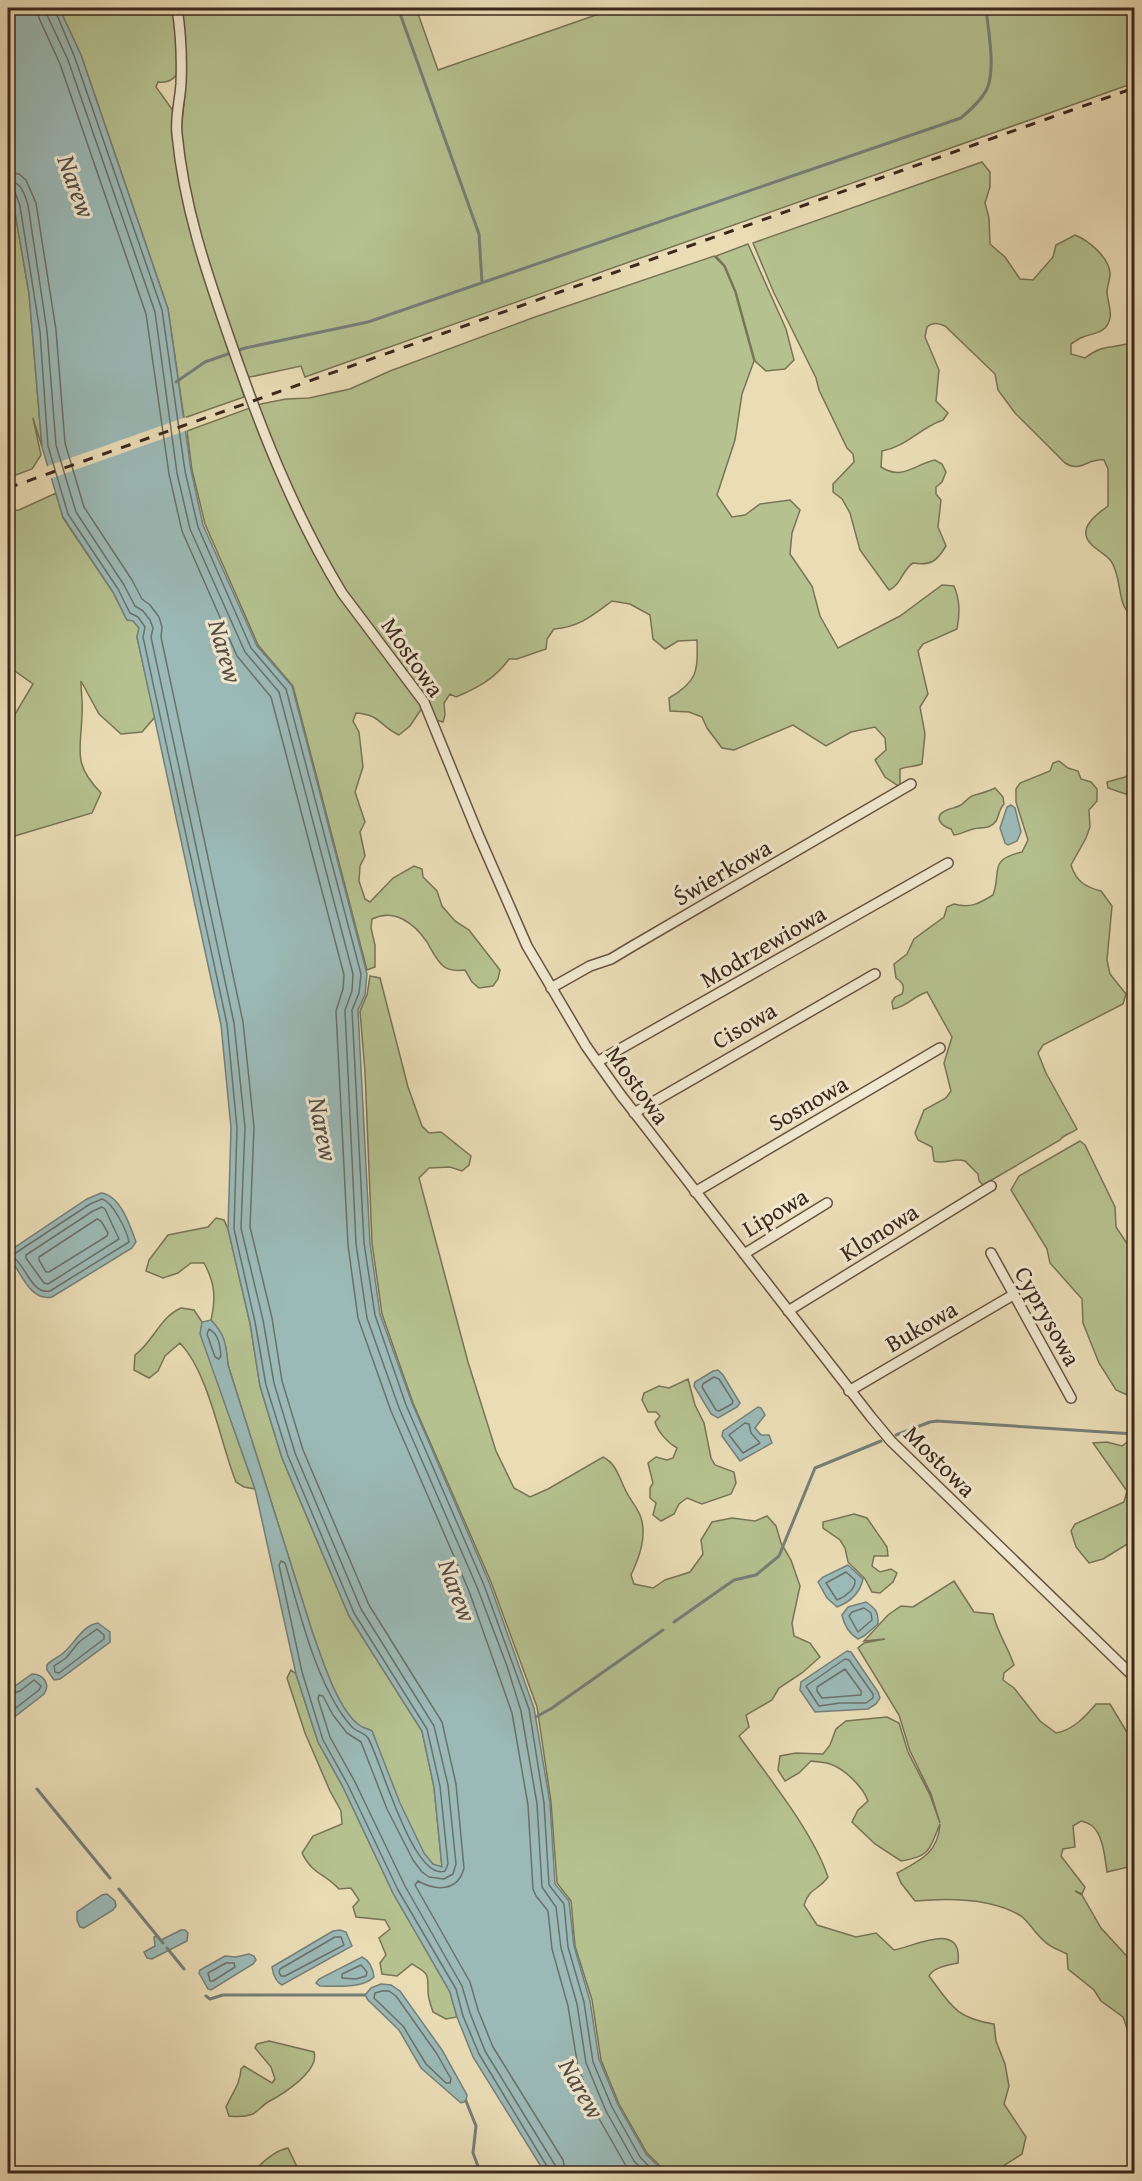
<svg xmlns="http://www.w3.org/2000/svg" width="1142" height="2181" font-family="'Gentium Book Plus',serif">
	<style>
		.green { fill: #b5c18f; stroke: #787456; stroke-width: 1.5; fill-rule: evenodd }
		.water { fill: #9bbab7; stroke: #757f79; stroke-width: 1.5 }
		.pier { fill: #eaddb6 }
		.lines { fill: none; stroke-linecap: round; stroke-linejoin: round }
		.shore { stroke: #6c706a; stroke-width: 1.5 }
		.stream { stroke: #757f79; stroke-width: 3 }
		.minor-casing { stroke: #685443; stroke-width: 12 }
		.minor { stroke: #f1e9d0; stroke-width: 9 }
		.rail { stroke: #3c271d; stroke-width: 3; stroke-dasharray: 10 10; stroke-linecap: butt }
		.labels { text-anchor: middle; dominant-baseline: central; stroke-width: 6; stroke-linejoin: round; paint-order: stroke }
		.street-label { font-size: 24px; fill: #3c271d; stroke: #f1e9d0 }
		.water-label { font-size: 26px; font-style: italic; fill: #544c44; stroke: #f1e9d0 }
	</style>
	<rect width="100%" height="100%" fill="#eaddb6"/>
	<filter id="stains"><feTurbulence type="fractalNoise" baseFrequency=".00333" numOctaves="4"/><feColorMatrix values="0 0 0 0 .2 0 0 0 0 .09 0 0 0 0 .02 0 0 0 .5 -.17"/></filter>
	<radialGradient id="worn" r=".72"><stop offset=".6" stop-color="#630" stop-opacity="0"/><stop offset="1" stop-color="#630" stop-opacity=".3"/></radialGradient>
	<!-- green -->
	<path class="green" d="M59,8H172L177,31L184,32L180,8H416L438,70L616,8H1134V83L305,377L301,366L250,377L235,366L244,397L184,418L168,309L81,55ZM181,69L186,81L181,133L174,112L156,87L158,82C170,83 174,79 181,69Z
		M982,162L990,172V187L985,203L989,218L990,244L1005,257L1020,279L1033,280L1053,257L1056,245L1075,235C1088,240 1110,258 1110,274C1110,280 1107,286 1107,292C1108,305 1115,317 1105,328C1099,334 1090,334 1083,337C1079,338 1075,342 1071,344V354L1085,358C1104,343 1114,349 1134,342V626C1133,617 1128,614 1124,606C1118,592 1120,574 1111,561C1106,554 1096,550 1090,543C1077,528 1097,514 1108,506V469L1104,460C1087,458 1081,473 1065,463L1015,413L998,390L995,374L945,326C938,323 933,322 927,327L925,337L939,370L936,401L948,413L943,420C921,427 906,447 882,451L881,467C903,481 915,464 935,460L942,464L946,472L942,482L936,487V494L941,500L938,527L946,546C937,561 931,566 913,563C902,570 902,584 889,590L860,550L850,513L842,499L833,492V484L854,462L853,454L847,448L819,390L816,378L774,293L753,243Z
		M8,187L14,207L29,293L42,447L33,418L41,455L32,469L8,478Z
		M748,244L786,329L794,360L785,369L766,371L755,361L736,292L725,266L716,256Z
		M714,256L724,266L735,292L754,361L742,394L735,440L717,495L732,517L745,515L760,504L790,500L800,510L792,533L790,554L812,586L820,616L838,648L900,616L942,585L954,586C960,601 960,613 957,629L923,644L918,651L928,694L920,707L925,734L922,764C914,767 908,766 900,769V787L885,777L875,760L886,750L885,738L875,727L851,732L826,746L793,725L734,750L722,748L707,728L702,717L689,712L670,711L669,698C697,682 698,672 697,640L678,641L665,649L653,639L650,615L630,604L612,601C592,616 579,627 554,629L547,639L546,649L517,659H509C495,679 477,688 456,697L450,694L444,703L445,715L443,722L436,720L422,708L410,726L399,735C379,726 382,715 356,713L353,721L359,732L363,767L355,792L365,822L360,832L365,856L360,866L359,881L365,899L370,902L393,878L414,866L422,869L423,877L437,891L442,906L455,921L469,930L500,970L498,979L493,986L479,988L472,982L465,970C457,971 448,971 442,965C436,959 431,949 427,942C414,923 394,908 372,919L371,928L375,945V967L367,970L293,686L258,645L205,524L192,470L187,431L261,404L286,399L309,398L350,389L390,371L535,317Z
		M56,493L63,518L113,592L127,620H133L139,628L137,637L155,717L142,732L121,734L99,714L81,681C81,692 83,703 82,714C81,751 72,763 101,793L92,813L8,838V726L33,684L8,666V511L19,510Z
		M1059,761L1068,768L1078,771L1081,779L1091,782L1097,789V801L1089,810L1090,827L1086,838L1071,865C1076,881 1085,887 1101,891L1112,906L1107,960L1110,974L1126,994L1123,1004L1043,1045L1038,1053L1046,1073L1077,1129C1071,1134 1064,1134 1060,1140L983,1185L979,1181L978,1174L965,1161C954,1157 945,1165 934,1161L932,1147L918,1140L915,1133L924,1110L946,1098L951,1091L944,1063L952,1037L927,992C914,996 906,1007 893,1009L892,1002L895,997L902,994C905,986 903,983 896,978L894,964L907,954L914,939L944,917L947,907L954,904C970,909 980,903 993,895C1002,872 987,860 1022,852L1028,840L1016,802V789L1020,783L1050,771L1053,763Z
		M1134,772V797L1108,788L1107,782L1125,777Z
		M995,788L1003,797L1004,804C999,809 999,816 996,821C990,830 981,827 973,829C966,831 961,834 954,835L951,829C941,826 932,816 947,810C951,808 956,808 961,805C965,802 968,798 972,796C980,793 988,792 995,788Z
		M370,976L380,978L408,1087L422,1126L429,1133L441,1132L471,1156L469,1165L462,1171L450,1167L429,1168L419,1178L468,1362L496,1451L514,1488L530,1497L548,1489L603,1457C615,1463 618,1474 624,1487C628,1497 636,1506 640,1515C648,1535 639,1558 631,1575L634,1584L653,1588L665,1580L690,1572L703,1554L701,1540L712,1522L732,1518L755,1521L767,1516L776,1526L781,1543L791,1560L800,1586L792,1623L794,1636L810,1643L820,1657L802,1673L779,1688L772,1700L746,1715L749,1727L739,1736C768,1777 812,1830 828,1877C819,1890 809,1888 804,1905L817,1925L856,1937L876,1933L894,1950C916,1946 963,1920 958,1963C948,1965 934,1967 929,1976C951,2005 955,2018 994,2024L996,2041L1005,2064L1009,2086L1004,2104L1026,2137L1022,2154L992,2173H667L647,2153L619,2104L601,2060L592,2000L575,1946L571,1901L557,1883L551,1802L537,1707L491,1582L413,1403L382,1314L372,1243L365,1072L360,1011L367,995Z
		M1080,1141L1085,1145L1115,1207L1116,1227L1134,1254V1398L1116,1390L1099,1363L1083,1323L1082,1299L1050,1263L1047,1249L1011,1190L1019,1176Z
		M216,1218L224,1220L228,1229L250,1323L260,1386L282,1458L349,1616L422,1731L434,1787L442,1867C439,1866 436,1866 433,1864C415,1852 381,1756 372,1731C368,1729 363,1728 359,1725C337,1709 321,1656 312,1631L228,1365C226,1345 225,1336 211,1320C216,1298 215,1283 204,1263H191L178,1273L163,1278L146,1271L149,1260L168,1235L208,1227Z
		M181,1308L194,1310L202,1322L201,1334L255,1489L244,1487L236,1482C220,1442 209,1373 180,1343L165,1356L158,1371L149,1378L134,1370L135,1355C153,1342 160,1317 181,1308Z
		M688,1379L695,1405L704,1423L711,1458L715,1465L734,1472L736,1483L731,1494L702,1504L687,1498L679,1504L674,1514L661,1521L653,1515L656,1503L650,1498V1488L653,1483L648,1463L656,1457L667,1460L673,1458L677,1448C668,1443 658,1432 655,1422L660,1416L656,1412H648L642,1400L644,1393L659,1386L669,1388Z
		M1134,1437V1540L1103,1559L1089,1563L1076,1547L1071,1531L1075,1524L1124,1502L1127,1491L1093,1443L1107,1442L1122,1446Z
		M854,1514L867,1518L887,1547L888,1556H874L872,1566L880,1572L891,1569L897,1573L893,1582L880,1593L872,1592L865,1579L848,1562L845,1548L840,1540L823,1528V1522Z
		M954,1581L974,1612L993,1614C997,1632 1008,1647 1014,1665L1004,1673L1003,1680L1014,1688L1040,1721L1056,1733C1073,1730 1085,1717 1096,1704H1110L1134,1744V1868L1132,1866L1107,1872C1105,1858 1103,1833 1091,1825C1088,1823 1085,1822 1081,1821L1073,1826L1075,1847L1063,1849L1061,1856L1085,1887L1082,1894L1075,1891L1082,1895L1101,1928L1134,1964V2041L1129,2034L1123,2017L1101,2001L1094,1990L1068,1969L1067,1954C1059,1950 1049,1947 1043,1940C1035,1933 1029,1922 1021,1916C992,1898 947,1898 915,1901L901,1883L897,1873C921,1860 938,1853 940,1824C929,1849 932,1856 901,1861L875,1844L852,1822L858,1810L868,1801C863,1787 845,1769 830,1764C824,1762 817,1762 811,1761L799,1773L785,1781L778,1770L780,1756L796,1753L823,1754L830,1745L836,1729L846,1721L887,1717L899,1723L908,1752L930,1795L940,1823L931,1794L910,1751L899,1715L858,1648L864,1643L885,1639L864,1641L888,1615L901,1606L913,1607Z
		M291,1670L296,1674L318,1742L343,1787L393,1893L450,1992L457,2017L446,2019L433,2012C431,2006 428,1998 428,1992C428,1973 429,1974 412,1964L397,1976L382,1974L380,1963L386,1955L379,1938L390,1929L385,1920L356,1917L353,1907L359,1900L351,1888L339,1889C324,1873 312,1874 302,1853L313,1836L342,1824L341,1811L330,1791L305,1733L287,1678Z
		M269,2041L314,2052C320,2071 283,2094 268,2102C263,2105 258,2111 253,2114C245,2117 237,2117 229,2116L226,2107C232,2093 240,2085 241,2069L244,2066L272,2083L275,2079L271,2067L255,2048L257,2044Z
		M288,2148L300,2173H258V2167C266,2159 277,2150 288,2148Z"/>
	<!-- water -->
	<path class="water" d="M8,8H59L81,55L168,309L191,470L203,525L257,646L292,686L367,974L365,995L358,1010L370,1243L380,1314L412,1403L489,1582L534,1708L550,1803L555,1884L569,1901L574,1946L590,2001L599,2059L618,2105L646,2154L665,2173H545L473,2057L457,2017L450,1992L393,1893L343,1787L318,1742L296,1674L255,1489L200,1334L202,1322L211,1320C226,1336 226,1345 228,1365L312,1631C321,1656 337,1709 359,1725C363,1728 368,1729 372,1731L400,1803L424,1853L433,1864L442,1867L434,1787L422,1731L349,1616L282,1458L260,1386L250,1323L228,1229L231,1128L221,1025L137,637L139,628L133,621L127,620L113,592L63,517L42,447L29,293L14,207L8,187Z
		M1011,805L1015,808L1021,832L1017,841L1008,845L1005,843L1000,828L1007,807Z
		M101,1193C120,1195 130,1225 136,1242L132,1248L52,1297C33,1301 24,1280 15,1266L12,1264L8,1265V1252L87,1199Z
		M718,1370L723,1375L740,1403L737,1407L718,1418L711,1414L694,1386L695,1382L713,1371Z
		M758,1407L761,1408L765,1415L755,1428L761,1435H769L772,1443L740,1461L722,1436L723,1431Z
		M848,1565L863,1579C860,1593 850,1602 837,1607L827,1598L818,1582L823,1577Z
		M866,1602C875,1608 879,1612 878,1624L864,1636L858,1639C850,1634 844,1625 842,1615L848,1607Z
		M98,1623L110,1632V1642L60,1679L54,1680L47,1670V1665C51,1660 57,1658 62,1654C75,1644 81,1626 98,1623Z
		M847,1651L851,1652L878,1692L880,1698L876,1704L868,1709L815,1712L800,1690L801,1682Z
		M32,1674C43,1674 51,1684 44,1694L8,1722V1691Z
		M107,1894L115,1901L116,1906L113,1910L84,1928L80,1927L77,1920V1912L102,1895Z
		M181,1930H185L188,1933L187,1941L152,1959L147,1958L144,1952L155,1946L154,1937L157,1936L161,1940Z
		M340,1930L346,1932L352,1946L282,1985C276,1982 273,1974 272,1967L333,1931Z
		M249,1954L254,1956L256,1960L253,1964L211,1990L208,1989L199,1973L200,1970L225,1956L236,1957Z
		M362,1957C370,1961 373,1969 374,1977C362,1989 336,1986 320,1986L316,1983L319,1979Z
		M381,1984L391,1985L400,1991L442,2050L467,2095L466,2101L461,2103L421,2068L399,2030L368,2000L365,1995L371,1988Z"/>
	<!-- pier -->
	<path class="pier" d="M186,417L188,430L49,479L45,467Z"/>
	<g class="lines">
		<!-- shore -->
		<path class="shore" d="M37,8L39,18L60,64L146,314L169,474L182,531L237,656L271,697L344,975L343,989L336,1011L348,1245L358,1318L391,1411L469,1591L512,1713L528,1805L533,1889L536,1896L548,1911L552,1949L568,2006L578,2067L597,2115L626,2166L633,2174
			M46,8L47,15L68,60L155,312L177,473L190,529L245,652L279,692L353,974L352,991L345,1010L356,1244L367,1318L399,1408L477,1587L507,1666L521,1711L537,1804L542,1887L556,1907L561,1948L577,2004L586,2063L606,2111L634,2161L646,2174
			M54,8L75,58L162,310L185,471L198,527L251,648L286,689L361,974L359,993L352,1010L364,1243L375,1315L406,1405L484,1585L529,1709L544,1803L549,1885L564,1904L568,1947L584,2002L593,2062L612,2107L640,2157L656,2174
			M8,172L19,174L26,180L36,203L56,330L65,443L84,507L132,580L142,599L150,605L159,617L162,627L161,637L243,1022L254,1127L250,1227L272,1318L282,1381L303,1450L369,1605L442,1722L456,1784L464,1868C458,1892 436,1891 418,1881L415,1885L470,1982L478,2010L493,2047L563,2160L566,2174
			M8,181C22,182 24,193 28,205L47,331L56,445L76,512L124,585L135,606L143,611L150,620L153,628L151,637L234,1023L245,1127L241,1228L263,1320L274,1383L295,1453L361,1609L434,1726L448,1785L456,1864L453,1874L444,1879L429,1877L422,1872L413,1860L387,1809L361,1742L347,1733L333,1715L323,1696L319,1695L318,1699L330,1737L355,1782L405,1886L462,1986L470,2013L485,2051L555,2165L557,2174
			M8,189L15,192L20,206L40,332L48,446L68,514L118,589L130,613L138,617L145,627L143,637L227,1024L237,1128L234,1229L255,1322L266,1385L288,1456L354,1613L427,1729L440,1786L448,1864L445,1871C413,1882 381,1760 368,1738C365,1733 358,1732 353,1728C348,1723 343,1716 339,1710C312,1667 300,1612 285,1563L281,1561L279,1565L302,1672L323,1740L348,1785L398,1890L456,1989L463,2016L479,2054L548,2168L549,2174
			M102,1199C113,1202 127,1231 129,1242L50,1291C32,1295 26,1266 14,1258V1254L90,1204Z
			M102,1207L105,1209L119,1239L48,1284L44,1283L26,1258V1255L93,1211Z
			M97,1219L101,1221L108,1233L107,1236L49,1272H46L39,1260V1257Z
			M209,1329C219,1334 220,1346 221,1356L219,1359L215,1357L207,1334Z
			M714,1377L719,1379L733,1401L732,1404L719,1411L716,1410L702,1387L703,1384Z
			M745,1423L749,1424L751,1433L760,1443L743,1453L729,1435Z
			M846,1572L855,1580C856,1589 845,1597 837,1600L826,1583Z
			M864,1608L871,1613L872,1620L858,1632L849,1616L852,1612Z
			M97,1629L104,1635V1639L59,1673L55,1672L54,1666L66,1658L79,1642Z
			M845,1659L849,1660L873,1694V1698L866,1703H840L819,1706L806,1686Z
			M845,1669L861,1691V1695L822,1698L817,1691V1687Z
			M8,1695L20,1691L34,1680L41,1686L39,1690L8,1714
			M335,1937H341L344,1945L285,1976H281L279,1972L280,1969Z
			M226,1963H234L235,1967L213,1981H210L208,1973Z
			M361,1965L367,1972L366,1976L356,1979L342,1978V1974Z
			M382,1991H389L396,1996L437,2054L451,2079L450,2083H446L426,2064L403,2026L374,1998L375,1993Z"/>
		<!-- stream -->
		<path class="stream" d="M398,8L479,234L482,283
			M176,382L205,362L245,348L368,322L961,118C970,110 981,101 987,89C996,67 988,31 986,8
			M896,1435L930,1422L937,1421L1134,1434
			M674,1622L734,1580L756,1575L779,1556L815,1468L881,1441
			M536,1717L552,1708L663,1630
			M37,1789L110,1878
			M119,1889L163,1943
			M167,1948L184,1969
			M206,1996L210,1999L223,1995H365
			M466,2101L476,2126L473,2153L481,2174"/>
		<defs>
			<path id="minor" d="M177,8C181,33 182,58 181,84C180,100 175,118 177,134C184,207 206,271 230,340C260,427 294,514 342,593L424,702L478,834L527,946L586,1046L620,1094L871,1417L891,1441L1134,1677
				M551,988L590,966L611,959L631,947L911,784
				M597,1062L948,863
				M634,1113L875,974
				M695,1192L940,1048
				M991,1253L1071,1398
				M744,1254L827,1203
				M788,1311L991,1186
				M849,1391L1013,1295"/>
		</defs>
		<!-- minor casing -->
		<use href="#minor" class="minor-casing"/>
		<!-- minor -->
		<use href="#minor" class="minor"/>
		<!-- rail -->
		<path class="rail" d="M8,488L1134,88"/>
	</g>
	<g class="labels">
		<!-- street labels -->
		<g class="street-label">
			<text transform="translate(413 657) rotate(55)">Mostowa</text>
			<text transform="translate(722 872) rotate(-30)">Świerkowa</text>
			<text transform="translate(763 946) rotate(-30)">Modrzewiowa</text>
			<text transform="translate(744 1025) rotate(-30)">Cisowa</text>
			<text transform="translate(638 1085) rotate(54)">Mostowa</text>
			<text transform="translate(808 1103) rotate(-30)">Sosnowa</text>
			<text transform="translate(775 1212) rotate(-31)">Lipowa</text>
			<text transform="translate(879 1232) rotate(-32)">Klonowa</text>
			<text transform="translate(1048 1316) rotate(61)">Cyprysowa</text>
			<text transform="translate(921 1326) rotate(-30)">Bukowa</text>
			<text transform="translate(940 1461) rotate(45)">Mostowa</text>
		</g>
		<!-- water labels -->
		<g class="water-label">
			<text transform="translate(77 186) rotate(70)">Narew</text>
			<text transform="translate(226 651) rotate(74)">Narew</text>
			<text transform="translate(324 1129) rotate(79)">Narew</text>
			<text transform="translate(458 1590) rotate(69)">Narew</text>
			<text transform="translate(582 2088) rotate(60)">Narew</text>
		</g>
	</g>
	<!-- margin -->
	<rect width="1142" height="2181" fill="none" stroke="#eaddb6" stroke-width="30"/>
	<rect x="9" y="9" width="1124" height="2163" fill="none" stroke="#3c271d" stroke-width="3"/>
	<rect x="15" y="15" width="1112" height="2151" fill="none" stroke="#3c271d" stroke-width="1.5"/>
	<rect width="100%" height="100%" filter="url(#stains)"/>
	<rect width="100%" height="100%" fill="url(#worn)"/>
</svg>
